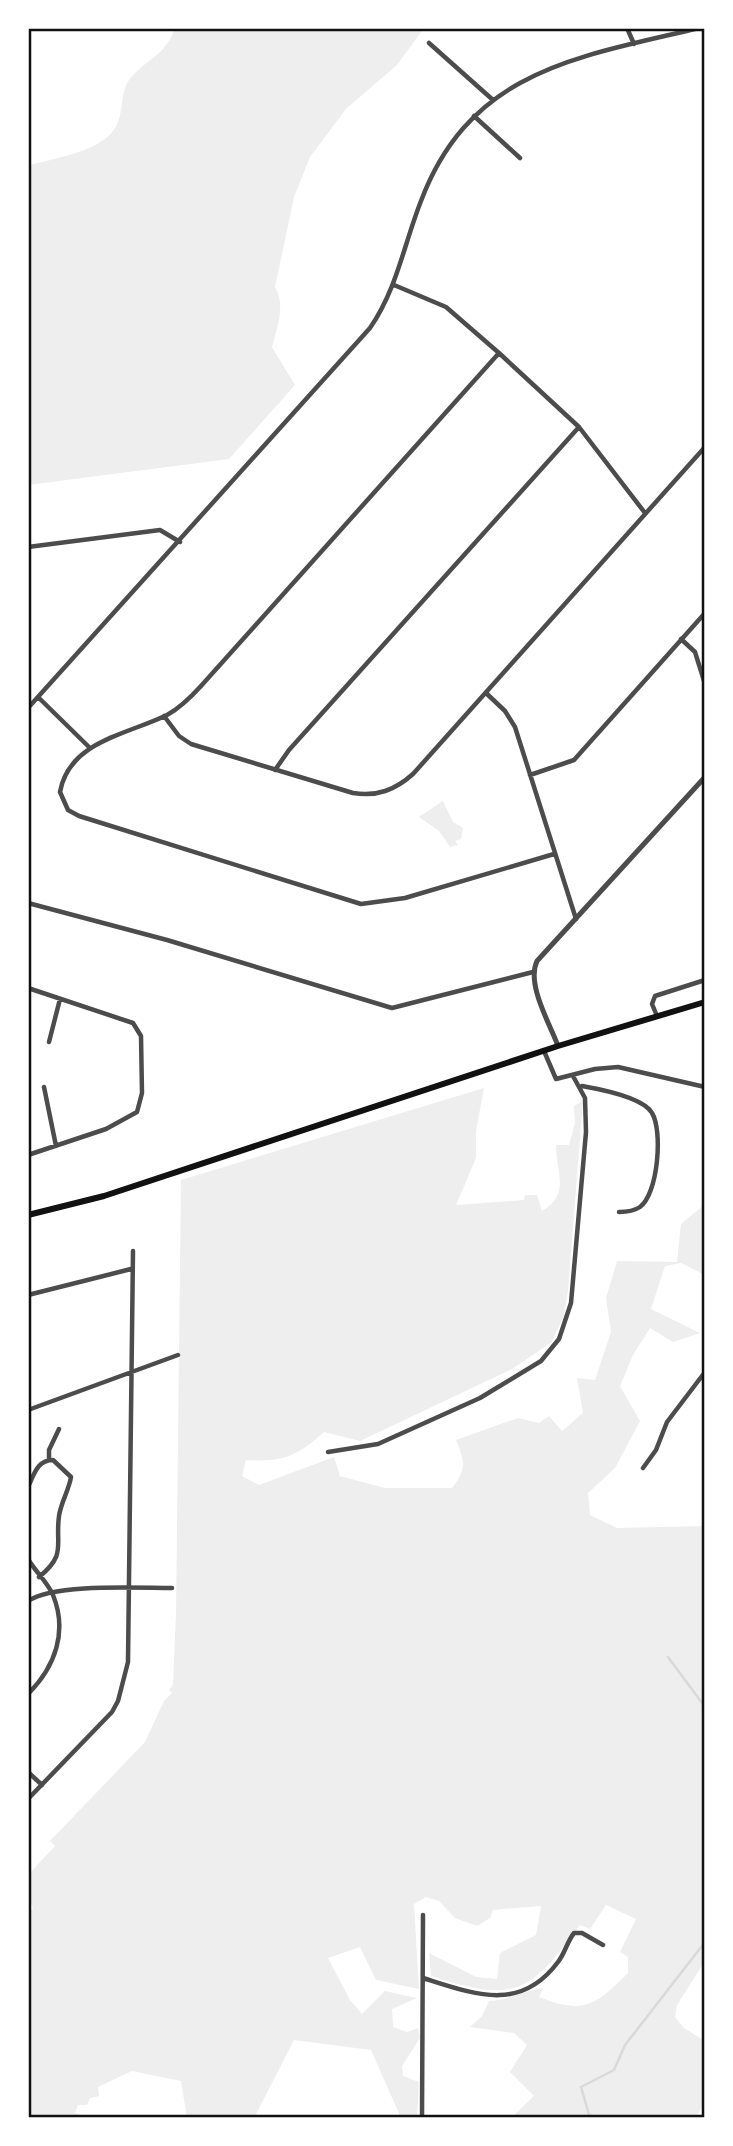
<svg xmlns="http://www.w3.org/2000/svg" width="733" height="2146" font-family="Overpass,sans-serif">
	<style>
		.green { fill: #eee }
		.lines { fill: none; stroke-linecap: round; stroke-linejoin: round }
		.stream { stroke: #d9d9d9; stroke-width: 2.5 }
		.minor { stroke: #4c4c4c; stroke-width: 4.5 }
		.tertiary { stroke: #4c4c4c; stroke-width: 5 }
		.secondary { stroke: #111; stroke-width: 6 }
		.neatline { fill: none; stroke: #111; stroke-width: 2.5 }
	</style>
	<rect width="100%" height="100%" fill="#fff"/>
	<!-- green -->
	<path class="green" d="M175,28H424L397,65L346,109L310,157L294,197L275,287C286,305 277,328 272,347L295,385L229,459L28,485V166C55,157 107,152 118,122C123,109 121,91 129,80C145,59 165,57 175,28Z
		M443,801L453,822L463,828L461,839L455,841L458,845L450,847L439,831L419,817Z
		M484,1088L476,1131V1158L456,1205L524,1200L525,1195H537L542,1211C571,1193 556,1174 556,1145H569L575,1123L574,1106L583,1100L568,1291L564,1315L552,1342L512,1369L360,1441L324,1432C296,1457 283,1462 246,1460L242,1476L259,1485L334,1457L340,1476L385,1488H452C467,1469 465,1462 456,1440L518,1418L539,1423L549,1416L562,1431L583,1413L577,1378L595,1380L611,1332L606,1298L617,1261L677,1262L681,1224L705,1204V1275L681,1263L665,1266L651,1309L700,1333L673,1342L650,1328L633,1355L620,1386L640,1421L615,1468L588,1493L590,1515L617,1528L705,1526V1961L677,2005L675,2017L684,2028L705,2041V2101L696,2118H511L534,2096L510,2072L527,2045L514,2033L470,2027L482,2016L489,2001C509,2000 524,1991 543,1988L539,1997C584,2015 596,2005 628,1973V1957L620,1952L636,1919L606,1905L590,1929L580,1925C529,1995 514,2003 431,1976L429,1953L476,1977L497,1979L500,1953L536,1935L541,1906L493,1910L490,1918L477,1926L455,1918L439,1901L426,1897L414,1904L419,1989L376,1980L360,1947L328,1958L350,2000L362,2014L385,1991L417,1998L392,2009L393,2027L407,2032L418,2028L420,2038L402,2066L403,2076L419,2082L417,2118H401L371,2050L294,2040L254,2118H187L181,2081L132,2071L98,2087L99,2096L90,2098L87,2105H78L75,2113L89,2118H28V1914L33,1908L28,1897V1875L55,1846L50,1841L145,1742L164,1701L172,1693L169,1690L173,1684L176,1614L181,1180Z"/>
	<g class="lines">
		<!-- stream -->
		<path class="stream" d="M668,1657L705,1707
			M590,2118L581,2087L614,2070L625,2045L705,1942"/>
		<!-- minor -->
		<path class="minor" d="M627,28L634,44
			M429,43L493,100
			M474,116L520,158
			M394,285L446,307L499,353L579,427L645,513
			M499,353L201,686C191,697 180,708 167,715C129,734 69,741 60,792L68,810L79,816L361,904L405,898L554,854
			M28,547L160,530L180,542
			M681,639L695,652L705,684
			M486,693L505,711L515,727L576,919
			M39,698L90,748
			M28,708L370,328C397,289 404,244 421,201C471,69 579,57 699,28
			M164,716L179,736L191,744L353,793C377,797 395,790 413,774L705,447
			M275,770L289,750L579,427
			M530,775L574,760L705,613
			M28,903L167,940L392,1008L533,972
			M28,988L133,1023L141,1036L142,1093L137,1112L106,1129L28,1155
			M657,1016L652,1004L655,996L705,980
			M49,1042L60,999
			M544,1051L556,1079L595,1069L618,1067L705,1087
			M582,1086C599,1089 643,1097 652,1113C663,1131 658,1194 640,1207C634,1211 626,1212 619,1212
			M44,1087L56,1146
			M28,1295L131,1269
			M28,1410L178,1355
			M328,1452L378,1444L480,1398L541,1361L559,1339L571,1303L586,1132L585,1098L573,1076
			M49,1460V1450L59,1429
			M643,1468L656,1450L667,1422L705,1372
			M28,1487C34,1475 37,1460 53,1460L71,1477C69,1490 61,1502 59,1516C55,1546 67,1554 39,1577
			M28,1559C35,1571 48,1583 53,1595C68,1632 55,1667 28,1694
			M28,1601C55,1583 138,1588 172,1588
			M28,1772L42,1785
			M28,1799L112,1712L118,1701L128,1662L133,1251
			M423,1978C474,1994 520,2013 558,1962C565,1953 567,1942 574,1933H582L603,1945
			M422,2118L423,1915"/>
		<!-- tertiary -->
		<path class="tertiary" d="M558,1046C550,1024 526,984 537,961L705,777"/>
		<!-- secondary -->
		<path class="secondary" d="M28,1215L104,1196L558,1046L705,1002"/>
	</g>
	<!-- border -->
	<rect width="733" height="2146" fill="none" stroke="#ffffff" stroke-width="60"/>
	<rect x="30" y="30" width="673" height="2086" class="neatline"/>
</svg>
